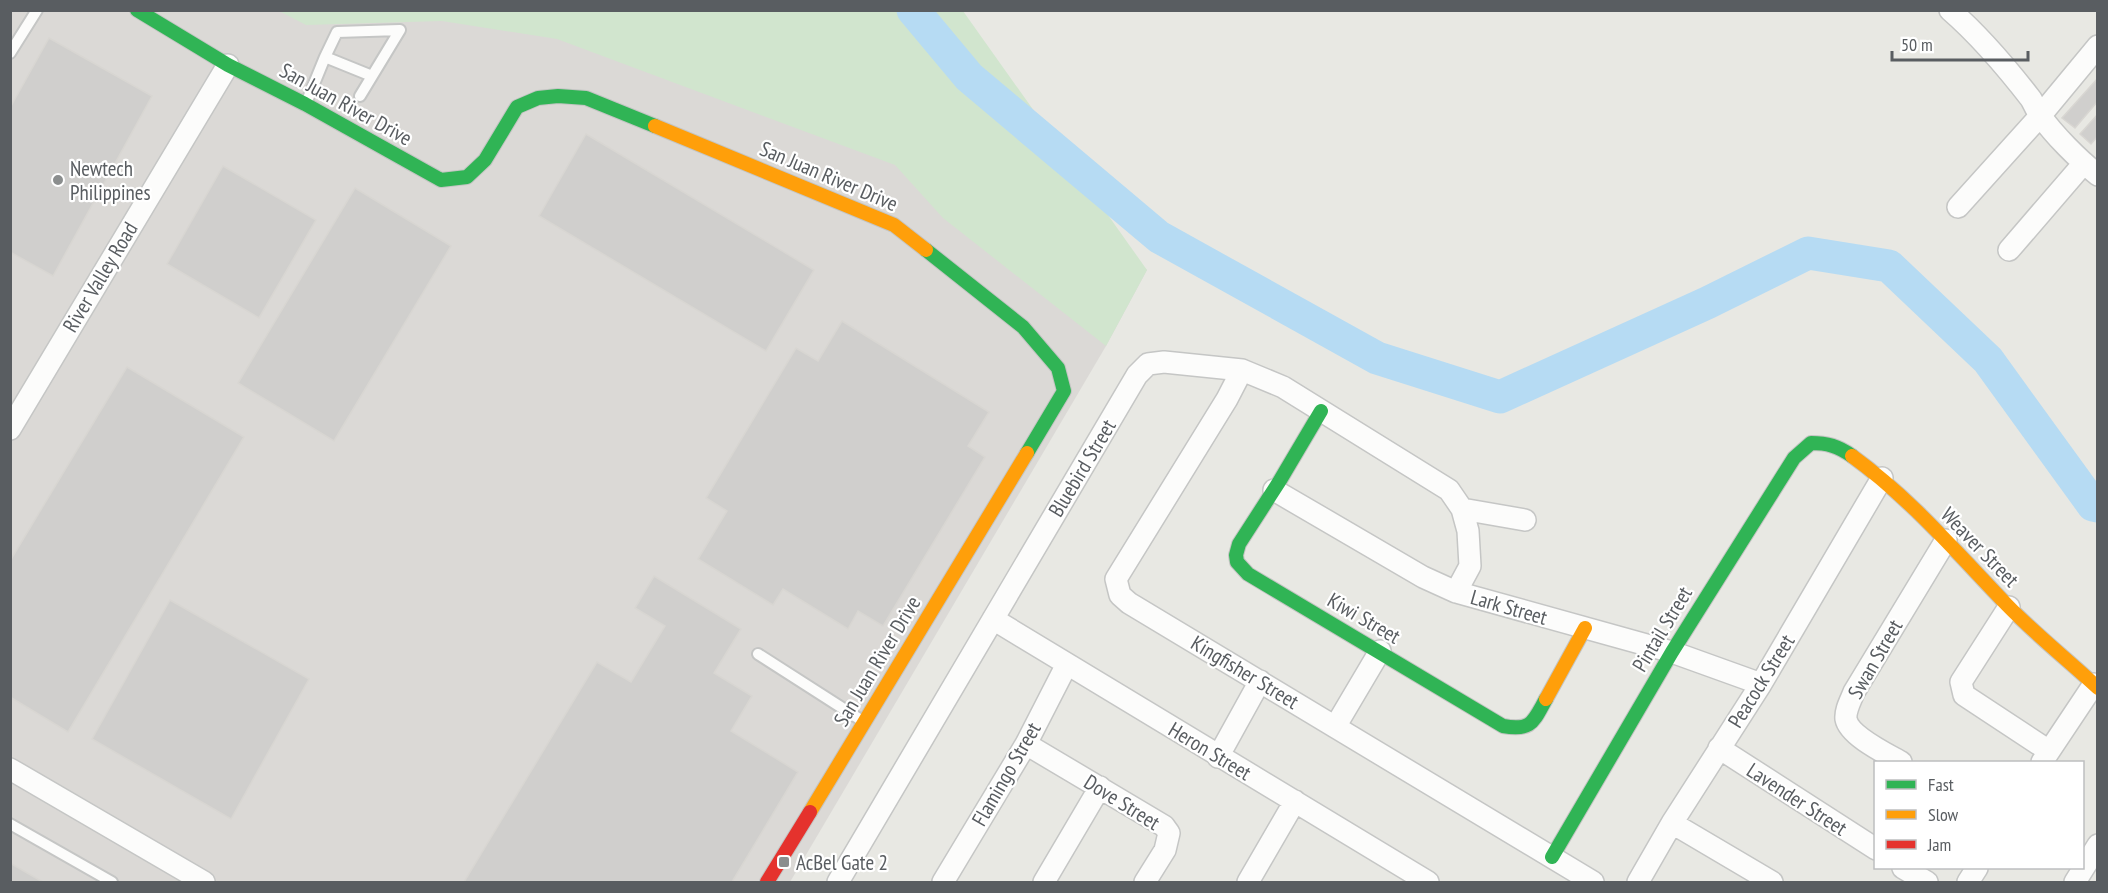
<svg xmlns="http://www.w3.org/2000/svg" width="2108" height="893" font-family="'PT Sans Narrow',sans-serif">
	<style>
		.industrial { fill: #dbd9d6 }
		.green { fill: #d1e5ce }
		.lines { fill: none; stroke-linecap: round; stroke-linejoin: round }
		.river { stroke: #b6dbf3; stroke-width: 33 }
		.building { fill: #d0cfcd; stroke: #d8d6d2; stroke-width: 1.5 }
		.lane-casing { stroke: #c5c6c5; stroke-width: 14 }
		.street-casing { stroke: #c5c6c5; stroke-width: 24 }
		.fast-casing { stroke: #c4c5c3; stroke-width: 16 }
		.slow-casing { stroke: #c4c5c3; stroke-width: 16 }
		.jam-casing { stroke: #c4c5c3; stroke-width: 16 }
		.lane { stroke: #fcfcfb; stroke-width: 10 }
		.street { stroke: #fcfcfb; stroke-width: 21 }
		.fast { stroke: #30b455; stroke-width: 14 }
		.slow { stroke: #ff9f0a; stroke-width: 14 }
		.jam { stroke: #e5322d; stroke-width: 14 }
		.poi-dot { fill: #8b8e8e; stroke: #fff; stroke-width: 2 }
		.labels { text-anchor: middle; dominant-baseline: central; stroke-width: 4.5; stroke-linejoin: round; paint-order: stroke }
		.street-label { font-size: 21px; fill: #595d61; stroke: #fff }
		.poi-label { font-size: 21px; fill: #595d61; stroke: #fff; text-anchor: start }
	</style>
	<rect width="100%" height="100%" fill="#e8e8e3"/>
	<!-- industrial -->
	<path class="industrial" d="M10,11H883L1147,270L1106,346L790,882H11Z"/>
	<!-- green -->
	<path class="green" d="M279,11H963L1147,270L1106,346L943,218L895,165L557,39L442,21L306,25Z"/>
	<g class="lines">
		<!-- river -->
		<path class="river" d="M913,10L969,77L1159,237L1377,358L1500,397L1707,303L1808,253L1889,266L1988,360L2093,505L2098,506"/>
	</g>
	<!-- building -->
	<path class="building" d="M49,38L152,96L53,276L10,252V108Z
		M2098,78V101L2075,128L2062,118Z
		M2098,114V136L2091,144L2080,134Z
		M586,134L814,270L766,351L539,216Z
		M223,166L316,220L259,318L167,264Z
		M355,188L451,246L334,441L238,383Z
		M842,321L989,412L968,446L985,457L883,626L858,611L848,629L783,589L773,605L698,559L727,511L706,498L796,348L818,361Z
		M127,367L244,437L68,732L10,697V561Z
		M654,576L741,629L714,673L752,696L731,731L798,772L732,882H464L597,662L631,682L665,626L635,608Z
		M170,600L309,679L231,819L92,739Z
		M10,863L43,882H10Z"/>
	<g class="lines">
		<defs>
			<path id="lane" d="M10,53L37,10
				M360,96L400,30L337,32L325,57L372,76
				M307,101L325,57
				M758,654L861,720
				M10,824L112,882"/>
			<path id="street" d="M1950,10C1980,36 2007,68 2031,99C2034,104 2036,110 2040,115C2053,134 2079,160 2098,175
				M1958,207L2040,116L2098,46
				M2009,250L2084,163
				M1242,370L1227,399L1116,579L1120,595L1129,603L1593,882
				M10,429L228,65
				M1274,490L1423,577L1456,592L1672,652L1761,684
				M1462,509L1525,520
				M2009,607L1961,682L1964,695L2049,751
				M993,619L1428,882
				M1335,727L1380,651
				M1026,744L1164,826L1169,833L1165,850L1145,882
				M1719,748L1876,849
				M1218,757L1260,681
				M1901,762C1887,754 1849,736 1846,719C1845,710 1851,700 1854,692L1946,540
				M2042,762L2094,684
				M10,769L204,882
				M1672,823L1772,882
				M1903,868L1927,882
				M838,882L1137,375L1148,364L1164,362L1242,370L1283,387L1449,490L1462,509L1468,531L1470,566L1456,592
				M943,882L1026,744L1067,664
				M1044,882L1100,787
				M1248,882L1295,801
				M1638,882L1672,823L1761,684L1882,478
				M1968,882L1977,868
				M2075,882L2098,845"/>
			<path id="fast" d="M137,10L228,65L305,104L441,180L467,177L485,160L517,107L538,98L558,96L586,98L655,126
				M926,250L1023,327L1058,368L1064,391L1027,453
				M1321,411L1279,482L1239,544L1236,555L1237,562L1248,574L1503,726C1532,731 1533,722 1546,699
				M1552,857L1672,652L1794,458L1811,443C1827,443 1838,446 1852,456"/>
			<path id="slow" d="M655,126L894,225L926,250
				M1852,456C1910,498 1957,553 2007,605C2035,634 2068,660 2098,688
				M1546,699L1585,628
				M810,812L1027,453"/>
			<path id="jam" d="M767,882L810,812"/>
		</defs>
		<!-- lane casing -->
		<use href="#lane" class="lane-casing"/>
		<!-- street casing -->
		<use href="#street" class="street-casing"/>
		<!-- fast casing -->
		<use href="#fast" class="fast-casing"/>
		<!-- slow casing -->
		<use href="#slow" class="slow-casing"/>
		<!-- jam casing -->
		<use href="#jam" class="jam-casing"/>
		<!-- lane -->
		<use href="#lane" class="lane"/>
		<!-- street -->
		<use href="#street" class="street"/>
		<!-- fast -->
		<use href="#fast" class="fast"/>
		<!-- slow -->
		<use href="#slow" class="slow"/>
		<!-- jam -->
		<use href="#jam" class="jam"/>
	</g>
	<!-- markers -->
	<g class="poi-dot">
		<circle cx="58" cy="180" r="6"/>
		<rect x="778" y="856" width="12" height="12" rx="3"/>
	</g>
	<g class="labels">
		<!-- street labels -->
		<g class="street-label">
			<text transform="translate(346 104) rotate(29)">San Juan River Drive</text>
			<text transform="translate(829 176) rotate(23)">San Juan River Drive</text>
			<text transform="translate(100 277) rotate(-59)">River Valley Road</text>
			<text transform="translate(1082 468) rotate(-59)">Bluebird Street</text>
			<text transform="translate(1980 547) rotate(46)">Weaver Street</text>
			<text transform="translate(1509 607) rotate(16)">Lark Street</text>
			<text transform="translate(1364 618) rotate(30)">Kiwi Street</text>
			<text transform="translate(1662 629) rotate(-59)">Pintail Street</text>
			<text transform="translate(1875 659) rotate(-60)">Swan Street</text>
			<text transform="translate(877 661) rotate(-59)">San Juan River Drive</text>
			<text transform="translate(1245 672) rotate(31)">Kingfisher Street</text>
			<text transform="translate(1761 681) rotate(-58)">Peacock Street</text>
			<text transform="translate(1210 751) rotate(31)">Heron Street</text>
			<text transform="translate(1006 774) rotate(-60)">Flamingo Street</text>
			<text transform="translate(1797 799) rotate(33)">Lavender Street</text>
			<text transform="translate(1122 802) rotate(32)">Dove Street</text>
		</g>
		<!-- poi labels -->
		<g class="poi-label">
			<text x="70" y="168">Newtech<tspan x="70" dy="24">Philippines</tspan></text>
			<text x="796" y="862">AcBel Gate 2</text>
		</g>
	</g>
	<!-- border -->
	<rect width="2108" height="893" fill="none" stroke="#595d61" stroke-width="24"/>
	<!-- legend -->
	<rect x="1874" y="761" width="210" height="108" fill="#ffffff" stroke="#bdbec0" stroke-width="1.5"/>
	<rect x="1886" y="780" width="30" height="9" fill="#30b455" stroke="#bdbec0" stroke-width="1.5"/>
	<text x="1928" y="791" font-size="18" fill="#595d61">Fast</text>
	<rect x="1886" y="810" width="30" height="9" fill="#ff9f0a" stroke="#bdbec0" stroke-width="1.5"/>
	<text x="1928" y="821" font-size="18" fill="#595d61">Slow</text>
	<rect x="1886" y="840" width="30" height="9" fill="#e5322d" stroke="#bdbec0" stroke-width="1.5"/>
	<text x="1928" y="851" font-size="18" fill="#595d61">Jam</text>
	<!-- scale -->
	<path d="M1892 51v9h136v-9" fill="none" stroke="#595d61" stroke-width="3"/>
	<text x="1901" y="51" font-size="18" fill="#595d61" stroke="#ffffff" stroke-width="4.5" paint-order="stroke">50 m</text>
</svg>
